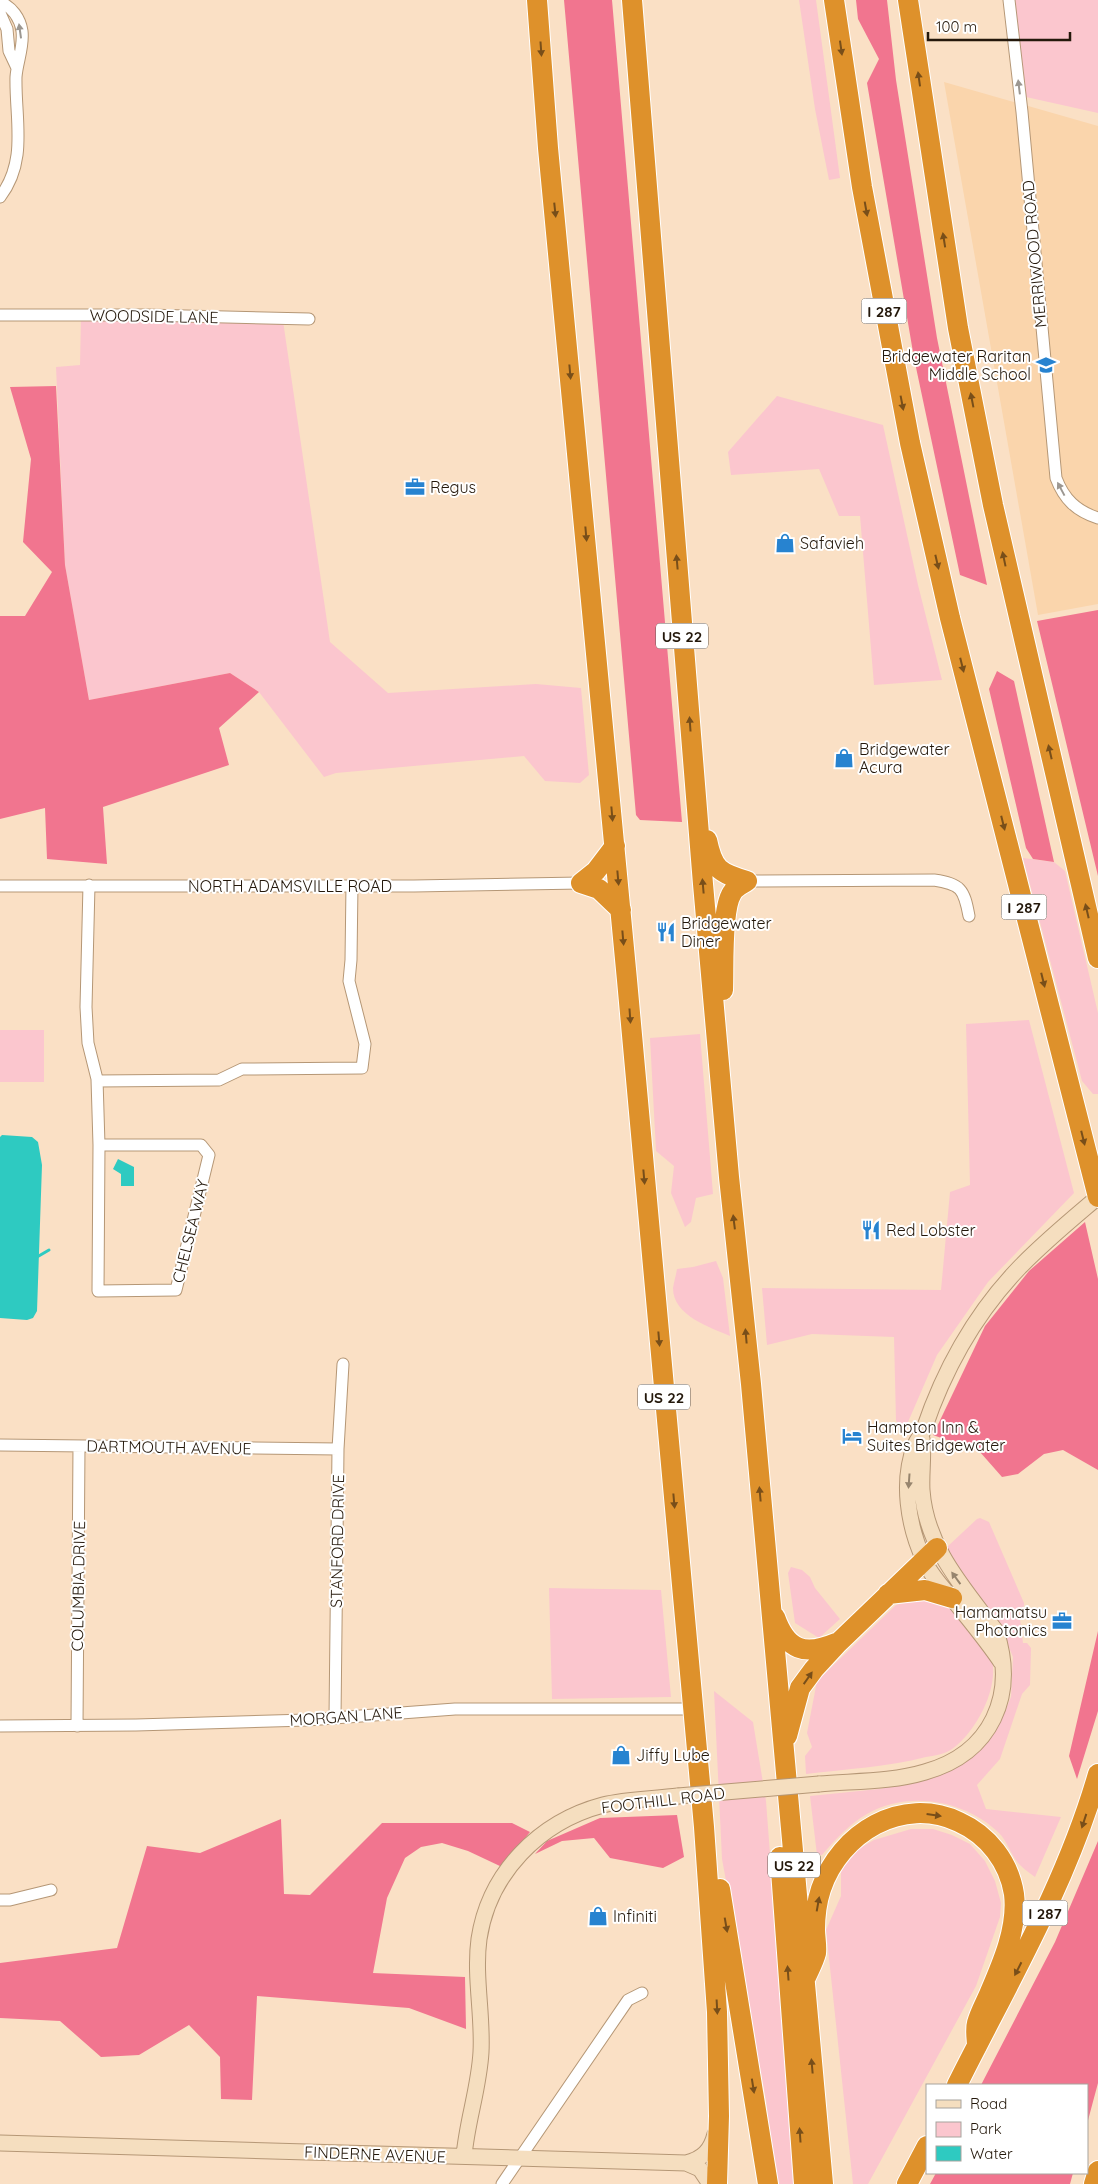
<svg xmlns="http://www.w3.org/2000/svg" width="1098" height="2184" font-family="Quicksand,sans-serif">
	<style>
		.built { fill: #fad5ac }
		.green { fill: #fbc6ce }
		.forest { fill: #f1758f }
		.water { fill: #2ecac1 }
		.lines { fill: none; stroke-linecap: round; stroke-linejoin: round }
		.stream { stroke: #2ecac1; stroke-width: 3 }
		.street-casing { stroke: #b59776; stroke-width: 13 }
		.secondary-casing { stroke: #b59776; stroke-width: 17 }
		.highway-casing { stroke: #fff; stroke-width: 22 }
		.street { stroke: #fff; stroke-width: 11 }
		.secondary { stroke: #f5debf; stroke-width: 15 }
		.highway { stroke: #de912b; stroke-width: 20 }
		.secondary-bridge-casing { stroke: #b59776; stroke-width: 17; stroke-linecap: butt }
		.secondary-bridge { stroke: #f5debf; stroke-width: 15 }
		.oneway { fill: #9c9791 }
		.oneway2 { fill: #784e19 }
		.oneway3 { fill: #97856e }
		.labels { text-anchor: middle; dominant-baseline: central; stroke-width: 4; stroke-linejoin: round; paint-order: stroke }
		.shield { fill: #fff; stroke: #665d54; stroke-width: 1 }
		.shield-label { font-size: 15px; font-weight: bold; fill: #24180b }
		.street-label { font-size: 16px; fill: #24180b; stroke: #fff }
		.poi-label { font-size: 16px; fill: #24180b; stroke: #fff; text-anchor: start }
	</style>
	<rect width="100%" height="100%" fill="#fae0c5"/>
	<!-- built -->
	<path class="built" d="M944,82L1098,126V604L1038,615Z"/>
	<!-- green -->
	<path class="green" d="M799,0H816L840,178L829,180L815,109Z
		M1009,0H1098V113L1017,95Z
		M282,314L330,642L388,693L536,684L581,688L589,775L580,783L545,781L524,756L336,773L324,777L259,692L230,673L89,700L65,565L56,367L80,365L81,316Z
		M777,396L883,425L918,585L942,680L874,685L860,516H839L819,469L731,475L728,452Z
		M1023,858L1054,862L1065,871L1098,1013V1094H1093L1082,1081Z
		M1029,1020L1074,1193L988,1282L937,1355L905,1429L896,1421L894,1337L812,1334L767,1345L762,1288L941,1290L950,1192L970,1185L966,1024Z
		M0,1030H44V1082H0Z
		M700,1034L713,1194L696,1198L691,1222L685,1227L671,1193L674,1166L656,1151L650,1038Z
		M716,1261L723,1278L730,1336C710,1327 673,1316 673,1288C674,1282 676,1275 677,1269L693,1267Z
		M980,1518L989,1522L1024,1603V1606L1019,1611L1023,1643H1027L1031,1648L1030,1685L1022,1694L1000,1759L977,1785L986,1809L1061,1817L1035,1877C1030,1873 1025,1870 1020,1865C1011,1856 1008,1842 999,1833C965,1800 909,1790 867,1814C849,1824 835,1840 822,1855H817L810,1796L879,1789L926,1780L980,1750L1000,1723L1011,1697L1013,1657L1005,1638L959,1574L947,1547L977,1519Z
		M791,1567L802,1570L810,1577L815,1588L840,1619L819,1638L795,1623L788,1573Z
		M549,1588L661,1590L671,1697L552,1699Z
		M914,1600C948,1600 950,1603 971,1629C976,1635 983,1642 988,1649C1005,1679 977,1732 952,1749C945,1754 934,1756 926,1757C887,1767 846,1769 806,1774L805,1756L812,1747L807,1733L817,1681L896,1605Z
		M714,1691L753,1722L766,1801L795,2184H777L766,2100L722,1859Z
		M911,1829H933L952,1835L970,1844L985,1861L995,1881L1001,1903L1000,1917L976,1986L868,2184H853L826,1930L841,1896V1867L855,1851L874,1840Z"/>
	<!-- forest -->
	<path class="forest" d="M564,0H612L682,822L640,820L636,815Z
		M856,0H887L896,80L937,338L987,585L960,575L914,358L867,83L879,59L858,19Z
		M56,386L65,565L89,700L230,673L259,692L219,728L229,765L103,807L107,864L47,859L45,808L0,819V616H25L52,572L23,542L31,459L10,387Z
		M1098,610V876L1037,621Z
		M997,671L1014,681L1054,862L1033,859L1026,848L989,689Z
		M1085,1222L1098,1279V1470L1063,1450L1044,1454L1018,1474L1002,1477L980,1452L933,1435L985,1326L1029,1271Z
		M1098,1631V1711L1077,1779L1069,1756Z
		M677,1815L684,1857L663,1868L610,1858L594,1838L562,1841L535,1854L547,1841L600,1818Z
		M281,1819L284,1894L310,1895L382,1823H512L530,1832L502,1867L468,1851L442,1843L421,1847L405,1858L387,1898L373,1973L465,1977L466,2029L409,2008L257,1996L252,2100L221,2099L220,2057L189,2025L139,2055L101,2057L60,2021L0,2018V1963L117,1948L147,1846L200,1853Z
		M1098,1841V2083L1087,2124V2085H981L1055,1942Z
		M936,2173H1073L1070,2184H930Z"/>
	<!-- water -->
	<path class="water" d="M2,1135L32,1137L38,1142L42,1165L37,1311L33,1318L27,1320L0,1318V1137Z
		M118,1159L134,1167V1186H121V1174L113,1169Z"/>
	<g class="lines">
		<!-- stream -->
		<path class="stream" d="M37,1257L49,1250"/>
		<defs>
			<path id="street" d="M1009,0L1022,112L1056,478C1064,499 1076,511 1098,518
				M0,2C12,7 20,18 22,31C24,47 17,62 16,77C15,119 28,161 0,197
				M0,13L7,29L9,51L17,68
				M0,315H146L309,319
				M747,881L934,880C961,884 964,889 969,916
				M89,885L86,1007L88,1043L97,1079L99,1145
				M0,886H414L581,883
				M97,1081L219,1080L242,1069L362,1068L365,1044L349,981L351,960L352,885
				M99,1145H201L209,1155L176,1290L98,1291Z
				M0,1445L338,1449
				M335,1718L338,1449L343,1364
				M0,1726L136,1725L307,1720L455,1709H693
				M77,1726L79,1446
				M0,1900H10L51,1890
				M502,2184L628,2000L642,1993"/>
			<path id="secondary" d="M1001,1662C987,1641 971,1622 955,1602C944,1589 931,1576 924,1560C908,1526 901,1481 915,1445C917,1439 922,1435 924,1429C944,1370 976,1313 1019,1268C1044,1242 1071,1220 1098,1197
				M819,1784C853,1781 892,1782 925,1772C992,1753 1017,1695 996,1631C963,1587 926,1547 922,1490C921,1473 924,1456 922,1439
				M0,2143L686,2163C703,2159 711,2150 715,2134
				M464,2156C467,2121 479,2088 481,2052C483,2015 474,1976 479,1939C489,1873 539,1822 603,1805C626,1799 654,1799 678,1796
				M686,2163L700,2169L710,2184"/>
			<path id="highway" d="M537,0L548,148L627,980L704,1827L717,2012L719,2116L717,2184
				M632,0L703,884L729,1177L751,1384L823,2184
				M834,0L862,187L910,443L950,618L1098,1197
				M908,0L958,328L993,505L1098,958
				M707,840C713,869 719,873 747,881
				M581,883L596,871L615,846
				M581,883L599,889L621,910
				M723,990C724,968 721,910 732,893C735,887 741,885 747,881
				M888,1594L925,1590L952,1598
				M775,1617C787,1651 805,1656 836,1643
				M787,1736L800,1688L814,1669L838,1643L937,1548
				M780,1857L804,2184
				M720,1889L768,2184
				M806,1977C809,1970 814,1961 816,1953C817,1946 815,1937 815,1930C815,1917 817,1901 821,1889C840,1833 902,1795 959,1822C988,1835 1009,1862 1014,1894C1018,1927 1003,1962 990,1992C986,2002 980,2012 977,2023C975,2030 977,2039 977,2046
				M957,2085C1008,1983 1066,1885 1098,1774
				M907,2184L927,2146
				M1094,2184L1098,2171"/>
		</defs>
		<!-- street casing -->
		<use href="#street" class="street-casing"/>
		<!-- secondary casing -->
		<use href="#secondary" class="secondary-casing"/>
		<!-- highway casing -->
		<use href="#highway" class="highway-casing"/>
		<!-- street -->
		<use href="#street" class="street"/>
		<!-- secondary -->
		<use href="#secondary" class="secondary"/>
		<!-- highway -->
		<use href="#highway" class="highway"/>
		<defs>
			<path id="secondary-bridge" d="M678,1796L819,1784"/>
		</defs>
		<!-- secondary-bridge casing -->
		<use href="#secondary-bridge" class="secondary-bridge-casing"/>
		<!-- secondary-bridge -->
		<use href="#secondary-bridge" class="secondary-bridge"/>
	</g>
	<!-- one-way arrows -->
	<defs><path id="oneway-solid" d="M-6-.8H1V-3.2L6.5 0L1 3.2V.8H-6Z" transform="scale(1.25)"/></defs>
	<g class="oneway">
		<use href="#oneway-solid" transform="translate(20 31) rotate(-98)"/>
		<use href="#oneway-solid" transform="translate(1019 87) rotate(-97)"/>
		<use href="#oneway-solid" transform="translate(1061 489) rotate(-118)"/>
	</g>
	<g class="oneway2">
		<use href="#oneway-solid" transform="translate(841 48) rotate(82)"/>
		<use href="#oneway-solid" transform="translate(541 49) rotate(86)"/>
		<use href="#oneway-solid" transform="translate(919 79) rotate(-98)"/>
		<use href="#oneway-solid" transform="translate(866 209) rotate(80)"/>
		<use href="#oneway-solid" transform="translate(555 210) rotate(84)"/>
		<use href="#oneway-solid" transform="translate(944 240) rotate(-99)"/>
		<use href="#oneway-solid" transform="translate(570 372) rotate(85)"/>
		<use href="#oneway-solid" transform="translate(972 400) rotate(-101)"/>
		<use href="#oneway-solid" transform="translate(902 403) rotate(79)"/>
		<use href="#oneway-solid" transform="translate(586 534) rotate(85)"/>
		<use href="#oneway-solid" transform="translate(1004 559) rotate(-102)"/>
		<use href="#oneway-solid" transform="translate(677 562) rotate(-95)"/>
		<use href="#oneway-solid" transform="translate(937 562) rotate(77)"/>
		<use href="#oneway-solid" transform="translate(962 665) rotate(76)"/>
		<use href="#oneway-solid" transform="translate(690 724) rotate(-94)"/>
		<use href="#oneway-solid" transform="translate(1050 752) rotate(-103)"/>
		<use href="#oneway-solid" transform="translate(612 814) rotate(85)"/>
		<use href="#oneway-solid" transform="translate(1003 823) rotate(76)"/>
		<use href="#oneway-solid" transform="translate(618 878) rotate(85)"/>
		<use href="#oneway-solid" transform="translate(703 886) rotate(-95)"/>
		<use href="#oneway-solid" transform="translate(1087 911) rotate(-103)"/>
		<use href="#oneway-solid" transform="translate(623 938) rotate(85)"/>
		<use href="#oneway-solid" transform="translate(1043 980) rotate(76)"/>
		<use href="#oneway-solid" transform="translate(630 1016) rotate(86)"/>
		<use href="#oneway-solid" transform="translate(1083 1138) rotate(76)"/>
		<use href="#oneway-solid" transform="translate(644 1177) rotate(85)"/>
		<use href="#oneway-solid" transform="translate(734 1222) rotate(-97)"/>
		<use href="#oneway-solid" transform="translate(746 1336) rotate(-95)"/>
		<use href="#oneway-solid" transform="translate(659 1339) rotate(85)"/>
		<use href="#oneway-solid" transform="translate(760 1494) rotate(-95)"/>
		<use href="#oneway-solid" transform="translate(674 1501) rotate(85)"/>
		<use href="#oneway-solid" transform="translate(808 1678) rotate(-55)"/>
		<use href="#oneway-solid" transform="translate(934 1815) rotate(8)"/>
		<use href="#oneway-solid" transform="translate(1084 1821) rotate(108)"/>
		<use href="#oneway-solid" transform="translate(818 1904) rotate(-80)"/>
		<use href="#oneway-solid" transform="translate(726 1925) rotate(80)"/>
		<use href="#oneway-solid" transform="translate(1018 1969) rotate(117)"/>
		<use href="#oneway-solid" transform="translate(788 1973) rotate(-94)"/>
		<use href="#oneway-solid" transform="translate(717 2007) rotate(87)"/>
		<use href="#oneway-solid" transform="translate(812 2066) rotate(-95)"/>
		<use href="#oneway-solid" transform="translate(753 2086) rotate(81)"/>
		<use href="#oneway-solid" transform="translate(800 2135) rotate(-94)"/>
	</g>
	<g class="oneway3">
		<use href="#oneway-solid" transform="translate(909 1481) rotate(94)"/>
		<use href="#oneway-solid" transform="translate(956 1578) rotate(-126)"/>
	</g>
	<!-- icons -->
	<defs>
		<symbol id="school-bare" viewBox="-9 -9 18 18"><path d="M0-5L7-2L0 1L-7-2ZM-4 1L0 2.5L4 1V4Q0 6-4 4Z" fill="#2783d0" stroke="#fff" stroke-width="2.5" paint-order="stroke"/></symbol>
		<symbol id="office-bare" viewBox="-9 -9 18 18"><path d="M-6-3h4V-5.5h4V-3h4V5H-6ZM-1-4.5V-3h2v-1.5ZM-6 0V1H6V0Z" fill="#2783d0" stroke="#fff" stroke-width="2.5" paint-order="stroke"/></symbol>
		<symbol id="shop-bare" viewBox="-9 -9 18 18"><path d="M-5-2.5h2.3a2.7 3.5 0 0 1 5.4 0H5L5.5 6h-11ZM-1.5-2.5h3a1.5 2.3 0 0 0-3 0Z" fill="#2783d0" stroke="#fff" stroke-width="2.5" paint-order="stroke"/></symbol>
		<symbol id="restaurant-bare" viewBox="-9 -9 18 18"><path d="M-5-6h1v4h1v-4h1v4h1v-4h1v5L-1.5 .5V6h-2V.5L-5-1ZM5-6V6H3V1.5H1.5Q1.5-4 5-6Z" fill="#2783d0" stroke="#fff" stroke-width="2.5" paint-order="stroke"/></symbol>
		<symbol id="hotel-bare" viewBox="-9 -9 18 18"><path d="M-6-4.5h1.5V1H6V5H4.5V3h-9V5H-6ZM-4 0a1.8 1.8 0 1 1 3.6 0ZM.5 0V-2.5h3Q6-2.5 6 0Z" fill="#2783d0" stroke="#fff" stroke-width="2.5" paint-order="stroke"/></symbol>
	</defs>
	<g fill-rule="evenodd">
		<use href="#school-bare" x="1032" y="351" width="28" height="28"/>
		<use href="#office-bare" x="401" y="473" width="28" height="28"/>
		<use href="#shop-bare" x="771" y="529" width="28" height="28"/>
		<use href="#shop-bare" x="830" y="744" width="28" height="28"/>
		<use href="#restaurant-bare" x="652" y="918" width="28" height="28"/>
		<use href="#restaurant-bare" x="857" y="1216" width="28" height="28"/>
		<use href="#hotel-bare" x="838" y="1422" width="28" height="28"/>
		<use href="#office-bare" x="1048" y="1607" width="28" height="28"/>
		<use href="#shop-bare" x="607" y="1741" width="28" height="28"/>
		<use href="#shop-bare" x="584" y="1902" width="28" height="28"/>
	</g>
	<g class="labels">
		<!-- shield labels -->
		<g class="shield">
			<rect x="861.5" y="298.5" width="45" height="25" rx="4"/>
			<rect x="656" y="623.5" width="52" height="25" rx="4"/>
			<rect x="1001.5" y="894.5" width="45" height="25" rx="4"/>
			<rect x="638" y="1384.5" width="52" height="25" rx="4"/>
			<rect x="768" y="1852.5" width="52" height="25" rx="4"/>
			<rect x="1022.5" y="1900.5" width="45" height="25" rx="4"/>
		</g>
		<g class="shield-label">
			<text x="884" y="311">I 287</text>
			<text x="682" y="636">US 22</text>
			<text x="1024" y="907">I 287</text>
			<text x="664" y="1397">US 22</text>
			<text x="794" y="1865">US 22</text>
			<text x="1045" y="1913">I 287</text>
		</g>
		<!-- street labels -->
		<g class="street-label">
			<text transform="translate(1034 254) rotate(-95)">MERRIWOOD ROAD</text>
			<text transform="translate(154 316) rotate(1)">WOODSIDE LANE</text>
			<text x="290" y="886">NORTH ADAMSVILLE ROAD</text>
			<text transform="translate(190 1231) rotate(-76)">CHELSEA WAY</text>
			<text transform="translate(169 1447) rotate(1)">DARTMOUTH AVENUE</text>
			<text transform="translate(337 1541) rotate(-89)">STANFORD DRIVE</text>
			<text transform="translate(78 1586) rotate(-89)">COLUMBIA DRIVE</text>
			<text transform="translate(346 1716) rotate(-4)">MORGAN LANE</text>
			<text transform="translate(663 1800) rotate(-7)">FOOTHILL ROAD</text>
			<text transform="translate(375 2154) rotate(2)">FINDERNE AVENUE</text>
		</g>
		<!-- poi labels -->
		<g class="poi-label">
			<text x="1031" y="356" text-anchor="end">Bridgewater Raritan<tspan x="1031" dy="18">Middle School</tspan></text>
			<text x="430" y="487">Regus</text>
			<text x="800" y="543">Safavieh</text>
			<text x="859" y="749">Bridgewater<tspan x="859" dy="18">Acura</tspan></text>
			<text x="681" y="923">Bridgewater<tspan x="681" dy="18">Diner</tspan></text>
			<text x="886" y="1230">Red Lobster</text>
			<text x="867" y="1427">Hampton Inn &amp;<tspan x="867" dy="18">Suites Bridgewater</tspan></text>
			<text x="1047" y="1612" text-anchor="end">Hamamatsu<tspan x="1047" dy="18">Photonics</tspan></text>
			<text x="636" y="1755">Jiffy Lube</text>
			<text x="613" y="1916">Infiniti</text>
		</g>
	</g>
	<!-- legend -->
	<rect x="926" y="2084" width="162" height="90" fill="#ffffff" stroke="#a7a39d"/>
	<rect x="936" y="2100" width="25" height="8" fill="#f5debf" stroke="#a7a39d"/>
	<text x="970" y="2109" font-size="15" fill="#24180b">Road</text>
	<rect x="936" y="2122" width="25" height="15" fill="#fbc6ce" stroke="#a7a39d"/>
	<text x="970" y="2134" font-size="15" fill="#24180b">Park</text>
	<rect x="936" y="2146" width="25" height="15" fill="#2ecac1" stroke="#a7a39d"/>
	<text x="970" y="2159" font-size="15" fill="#24180b">Water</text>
	<!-- scale -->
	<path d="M928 32v8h142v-8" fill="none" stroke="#24180b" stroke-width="2.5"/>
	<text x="936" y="32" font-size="15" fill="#24180b" stroke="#ffffff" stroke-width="4" paint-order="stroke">100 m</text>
</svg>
